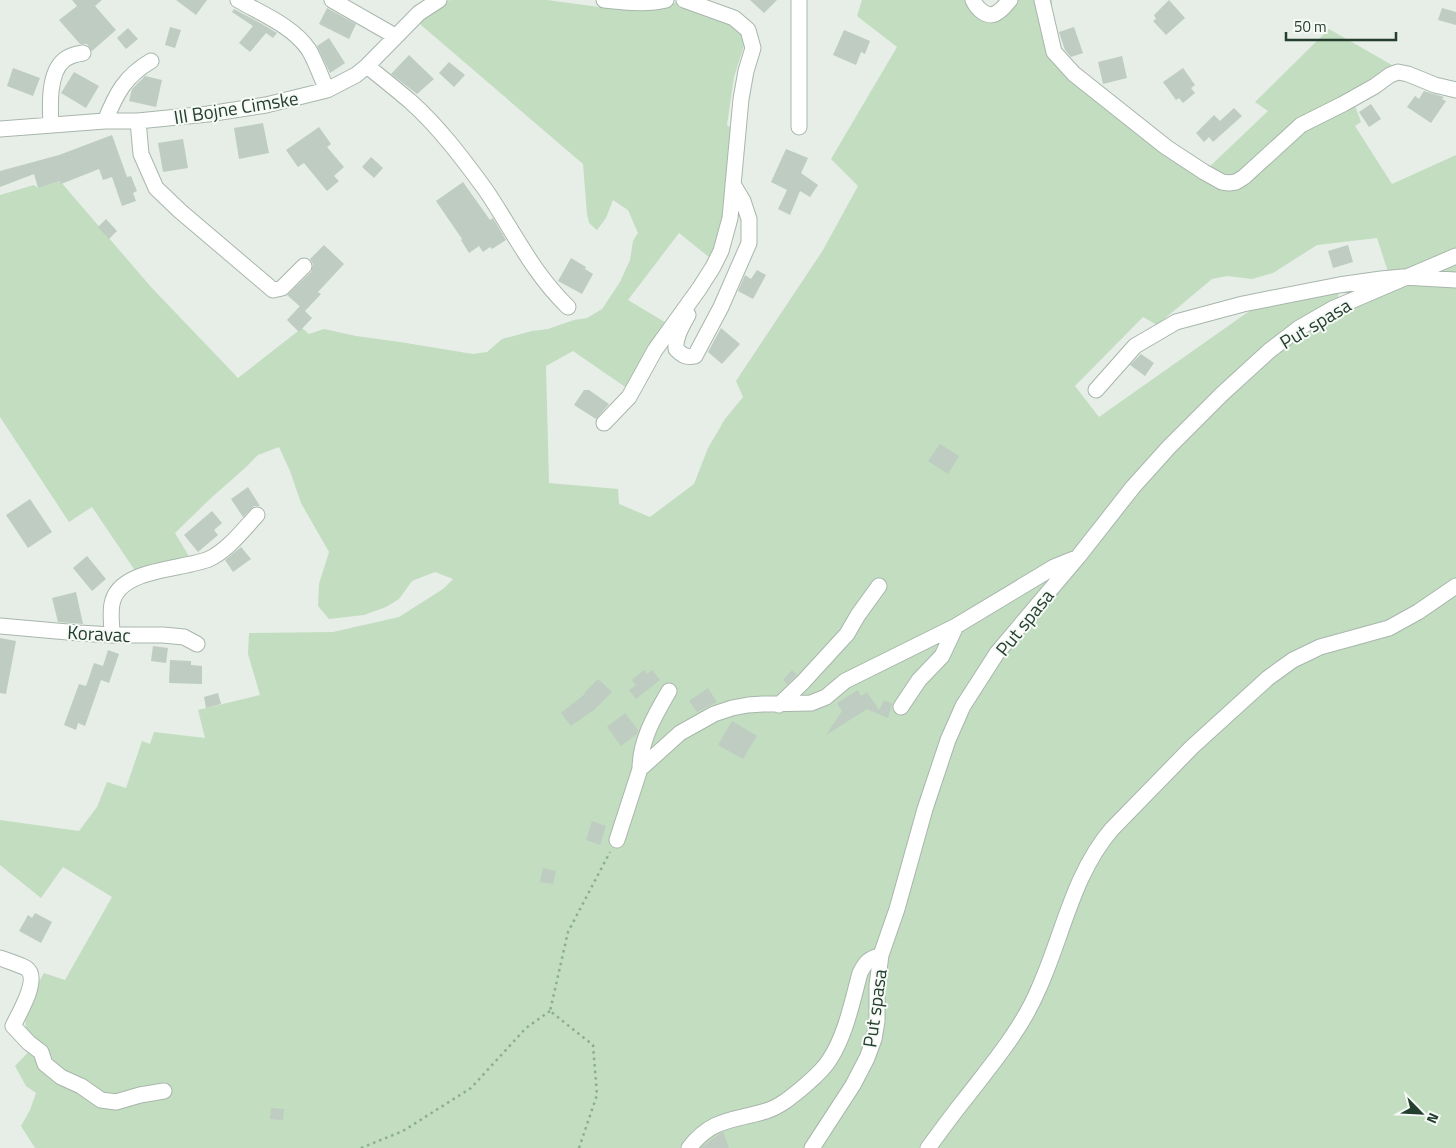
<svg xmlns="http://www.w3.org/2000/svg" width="1456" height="1148" font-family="'Titillium Web',sans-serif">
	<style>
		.green { fill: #c3ddc0; fill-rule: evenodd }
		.building { fill: #beccc2 }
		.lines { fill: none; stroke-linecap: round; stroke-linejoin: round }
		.minor-casing { stroke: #a8b6ac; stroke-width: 17 }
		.path { stroke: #88af94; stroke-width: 2.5; stroke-dasharray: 2.5 4; stroke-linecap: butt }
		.minor { stroke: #fff; stroke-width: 15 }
		.labels { text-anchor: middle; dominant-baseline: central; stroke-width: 4; stroke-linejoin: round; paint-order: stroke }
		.street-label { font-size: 19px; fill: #253f2f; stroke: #f6faf7 }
	</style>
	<rect width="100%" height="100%" fill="#e6eee7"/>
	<!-- green -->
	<path class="green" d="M451,0H547L621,10L680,2L743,26L747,36L734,77L727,125L735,131L732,178L715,262L679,233L628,300L673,327L631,391L573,351L546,366L549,483L618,489L619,504L650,517L694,484L708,448L725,419L743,397L736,381L823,250L858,186L831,159L897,47L857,16L862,0H977L987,11L1010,0H1052L1050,32L1054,52L1204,172L1268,111L1255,102L1329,29L1392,65L1350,92L1361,122L1355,126L1392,184L1456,155V1148H35L21,1126L30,1110L36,1093L26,1086L15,1066L38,1042L26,1030L24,1008L44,973L65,980L112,897L63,867L41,898L0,865V820L79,831L97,807L107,782L126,788L142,741L150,744L154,732L205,738L198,710L260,695L248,654L249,633L333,632L399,617L443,589L453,579L435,572L412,581L399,599L386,607L364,615L329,619L318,606L319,584L329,552L301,503L290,471L279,447L258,455L245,468L211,498L175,533L193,563L138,575L92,507L69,522L0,417V195L34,185L38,188L60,181L151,287L238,378L302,328L309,334L324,329L356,336L400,342L473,354L487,352L502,339L532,331L548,329L574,320L587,318L602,309L620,282L630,260L633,241L638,233L628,210L613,200L606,218L597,230L589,223L587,214L583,164L414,19L445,1ZM1377,238L1390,278L1338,301L1339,285L1265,300L1099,417L1075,386L1143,317L1157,325L1212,279L1227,276L1252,279L1273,273L1317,245Z"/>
	<!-- building -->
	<path class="building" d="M72,0H102L95,6L116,30L92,51L87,44H80L59,20L77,6Z
		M176,0H207L196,15Z
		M750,0H777L764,13Z
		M1169,0L1185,18L1166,35L1153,21L1156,19L1154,15Z
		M327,8L356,24L349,39L319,24Z
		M1442,8L1456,12V25L1438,20Z
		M234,9L262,24L277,33L273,38L266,33L250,52L239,43L253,26L232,12Z
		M170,27L181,30L175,48L165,45Z
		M1074,27L1083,53L1071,57L1065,50L1059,32Z
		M128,28L138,39L126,49L117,38Z
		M844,30L870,41L865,54L861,52L856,65L833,55Z
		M329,38L345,63L330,73L317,46Z
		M409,55L434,79L417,94L391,74Z
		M1122,56L1127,78L1103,84L1098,62Z
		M449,62L465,75L454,87L439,73Z
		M13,68L40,78L33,96L7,86Z
		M1183,68L1195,85L1191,88L1195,93L1183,103L1179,98L1176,100L1163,82Z
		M74,72L99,86L86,108L61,93Z
		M145,76L162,80L156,107L129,101L132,89Z
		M1424,91L1444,97L1442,99L1446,101L1431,123L1407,107L1415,96L1419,99Z
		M1371,104L1381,119L1369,127L1359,112Z
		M1234,108L1242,116L1213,142L1209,137L1204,142L1196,133L1214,115L1220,121Z
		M263,123L269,153L239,159L234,128Z
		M319,127L331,144L327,147L344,167L334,176L339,181L327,191L304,163L298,167L286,150Z
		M112,135L127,177L131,176L137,191L133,193L136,201L122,206L112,177L103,180L99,169L61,184L60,181L38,188L34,174L0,187V171L59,155Z
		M183,139L188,168L163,172L158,143Z
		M786,149L808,158L801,173L818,185L810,197L800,191L790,215L778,209L787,190L771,182Z
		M371,157L383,168L374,178L362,167Z
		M463,182L490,220L493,218L506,240L492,249L490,247L483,252L479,246L469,253L461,240L462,239L436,201Z
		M106,219L117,231L109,239L98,227Z
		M324,245L344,264L318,292L321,294L305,311L287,295L311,272L313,264L310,259Z
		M1348,245L1353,262L1333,268L1328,251Z
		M571,258L586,267L585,269L593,274L582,294L558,281Z
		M757,270L766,275L753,299L738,291L745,275L751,279Z
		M300,306L312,318L299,332L287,320Z
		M721,328L740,344L722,364L708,352Z
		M1141,354L1154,363L1145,376L1130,365Z
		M584,390H589L609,404L596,419L574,405Z
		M940,444L959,456L948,474L928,461Z
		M248,487L260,506H254L243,517L231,499Z
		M30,499L52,532L28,548L6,515Z
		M212,511L222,523L214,530L218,535L198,552L184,535Z
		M241,547L251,559L233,572L225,560Z
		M87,556L106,579L92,591L73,568Z
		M76,592L83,624L58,622L52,598Z
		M0,638L16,641L6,694L0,693Z
		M153,646L168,648L166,663L151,661Z
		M108,650L119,654L109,683L101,680L85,726L78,723L76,730L64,725L79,684L86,686L94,663L103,666Z
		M170,660L191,661V665L202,666V684L169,683Z
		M644,670L647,674L652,670L660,680L636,699L629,690L636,685L632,680Z
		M792,670L797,675L787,684L783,680Z
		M598,679L612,692L595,709L571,726L561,713L585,694L584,693Z
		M708,688L717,702L697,712L689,701Z
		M858,690L861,696L867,692L879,710L884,700L892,704L888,718L867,709L826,735L842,711L837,703Z
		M218,693L221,704L206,708L204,697Z
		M625,713L638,730L637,734L621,746L607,727Z
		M732,721L757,736L743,759L718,745Z
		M592,821L606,826L600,845L586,840Z
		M543,868L556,871L553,884L540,882Z
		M35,913L52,922L41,943L19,931L28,915L32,918Z
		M271,1108L284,1109L283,1120L270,1119Z
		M723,1132L729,1148H701L712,1139Z"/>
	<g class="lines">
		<defs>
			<path id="minor" d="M238,0C262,14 293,26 309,50C316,62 321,77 327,90
				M332,0L395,36
				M604,0C625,2 646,5 666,0
				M973,0C977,9 988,20 998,12C1003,9 1006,4 1010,0
				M1042,0L1054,52L1074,74L1166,147L1204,172L1222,182L1229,183L1236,182L1244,177L1301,125L1343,104L1375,86L1390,75L1398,72L1408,74L1435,85L1456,90
				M367,66C382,78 397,90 411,102C439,127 463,159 485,189C513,230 531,271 568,307
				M105,121C116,94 125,76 151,61
				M138,121L141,154L156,188L180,211L273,290L282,288L304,266
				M51,125C50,107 48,73 64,60C69,56 76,54 83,53
				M799,127V0
				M0,129L105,121H138L208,114L266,105L327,90L356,75L367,66L419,13L439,0
				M688,315C682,326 675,337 676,349C682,355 686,358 695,356L721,307L749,243V219L743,201L733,184
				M1096,390L1135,346L1176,322L1243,304L1339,285L1381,279L1403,277L1456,280
				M604,423L629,397L655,350L699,289L713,267L721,251L730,218L741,99L746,71L753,48L748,30L734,18L684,0
				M0,626L79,633L112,635H163L184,637L197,644
				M112,635C112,625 110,613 112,604C118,568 183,570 209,559C227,551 244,529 257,515
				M779,705L803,682L847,634L858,615L879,586
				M901,707L919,680L942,656L956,626
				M640,769C640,740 655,715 669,691
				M617,840L640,769L680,733L714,714L732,708L748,705L763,704L811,703L826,697L845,681L956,626L1054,567L1074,559
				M0,958C8,961 18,964 26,968C41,978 19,1013 13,1026L29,1043L41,1052L45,1064L61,1077L81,1086L101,1100L116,1102L140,1095L164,1091
				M689,1148C712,1118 733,1121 766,1111C779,1107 790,1098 801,1089C811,1080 823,1071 830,1059C846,1034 852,1002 860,973C866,961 869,959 881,955
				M812,1148L853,1085L867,1058L874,1039L877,1021V985L881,955L897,909L925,809L948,740L963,706L997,653L1078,557L1133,487L1169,447L1222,394L1269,351L1299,328L1332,309L1456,256
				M928,1148C940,1132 952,1115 965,1099C992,1064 1022,1029 1039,988C1063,935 1073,874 1112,829L1192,747L1268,678L1293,660L1320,647L1389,628L1418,612L1456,586"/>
		</defs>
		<!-- minor casing -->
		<use href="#minor" class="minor-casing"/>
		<!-- path -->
		<path class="path" d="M361,1148L403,1131L471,1088L526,1028L550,1011
			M579,1148L597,1095L593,1045L550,1011L568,932L610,852"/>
		<!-- minor -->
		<use href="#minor" class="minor"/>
	</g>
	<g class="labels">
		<!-- street labels -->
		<g class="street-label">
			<text transform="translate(236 107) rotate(-9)">III Bojne Cimske</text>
			<text transform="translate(1315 323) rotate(-31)">Put spasa</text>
			<text transform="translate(1024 622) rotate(-51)">Put spasa</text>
			<text transform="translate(99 633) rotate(3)">Koravac</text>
			<text transform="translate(874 1008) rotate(-82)">Put spasa</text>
		</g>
	</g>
	<!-- north arrow -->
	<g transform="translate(1421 1113) rotate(114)" stroke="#f6faf7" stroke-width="4" paint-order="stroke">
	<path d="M0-4L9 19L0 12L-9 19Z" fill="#253f2f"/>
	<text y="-8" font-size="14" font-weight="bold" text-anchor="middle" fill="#253f2f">N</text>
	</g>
	<!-- scale -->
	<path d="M1286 32v8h110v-8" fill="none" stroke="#253f2f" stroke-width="2.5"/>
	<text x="1294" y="32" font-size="15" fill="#253f2f" stroke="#f6faf7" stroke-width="4" paint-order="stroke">50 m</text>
</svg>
